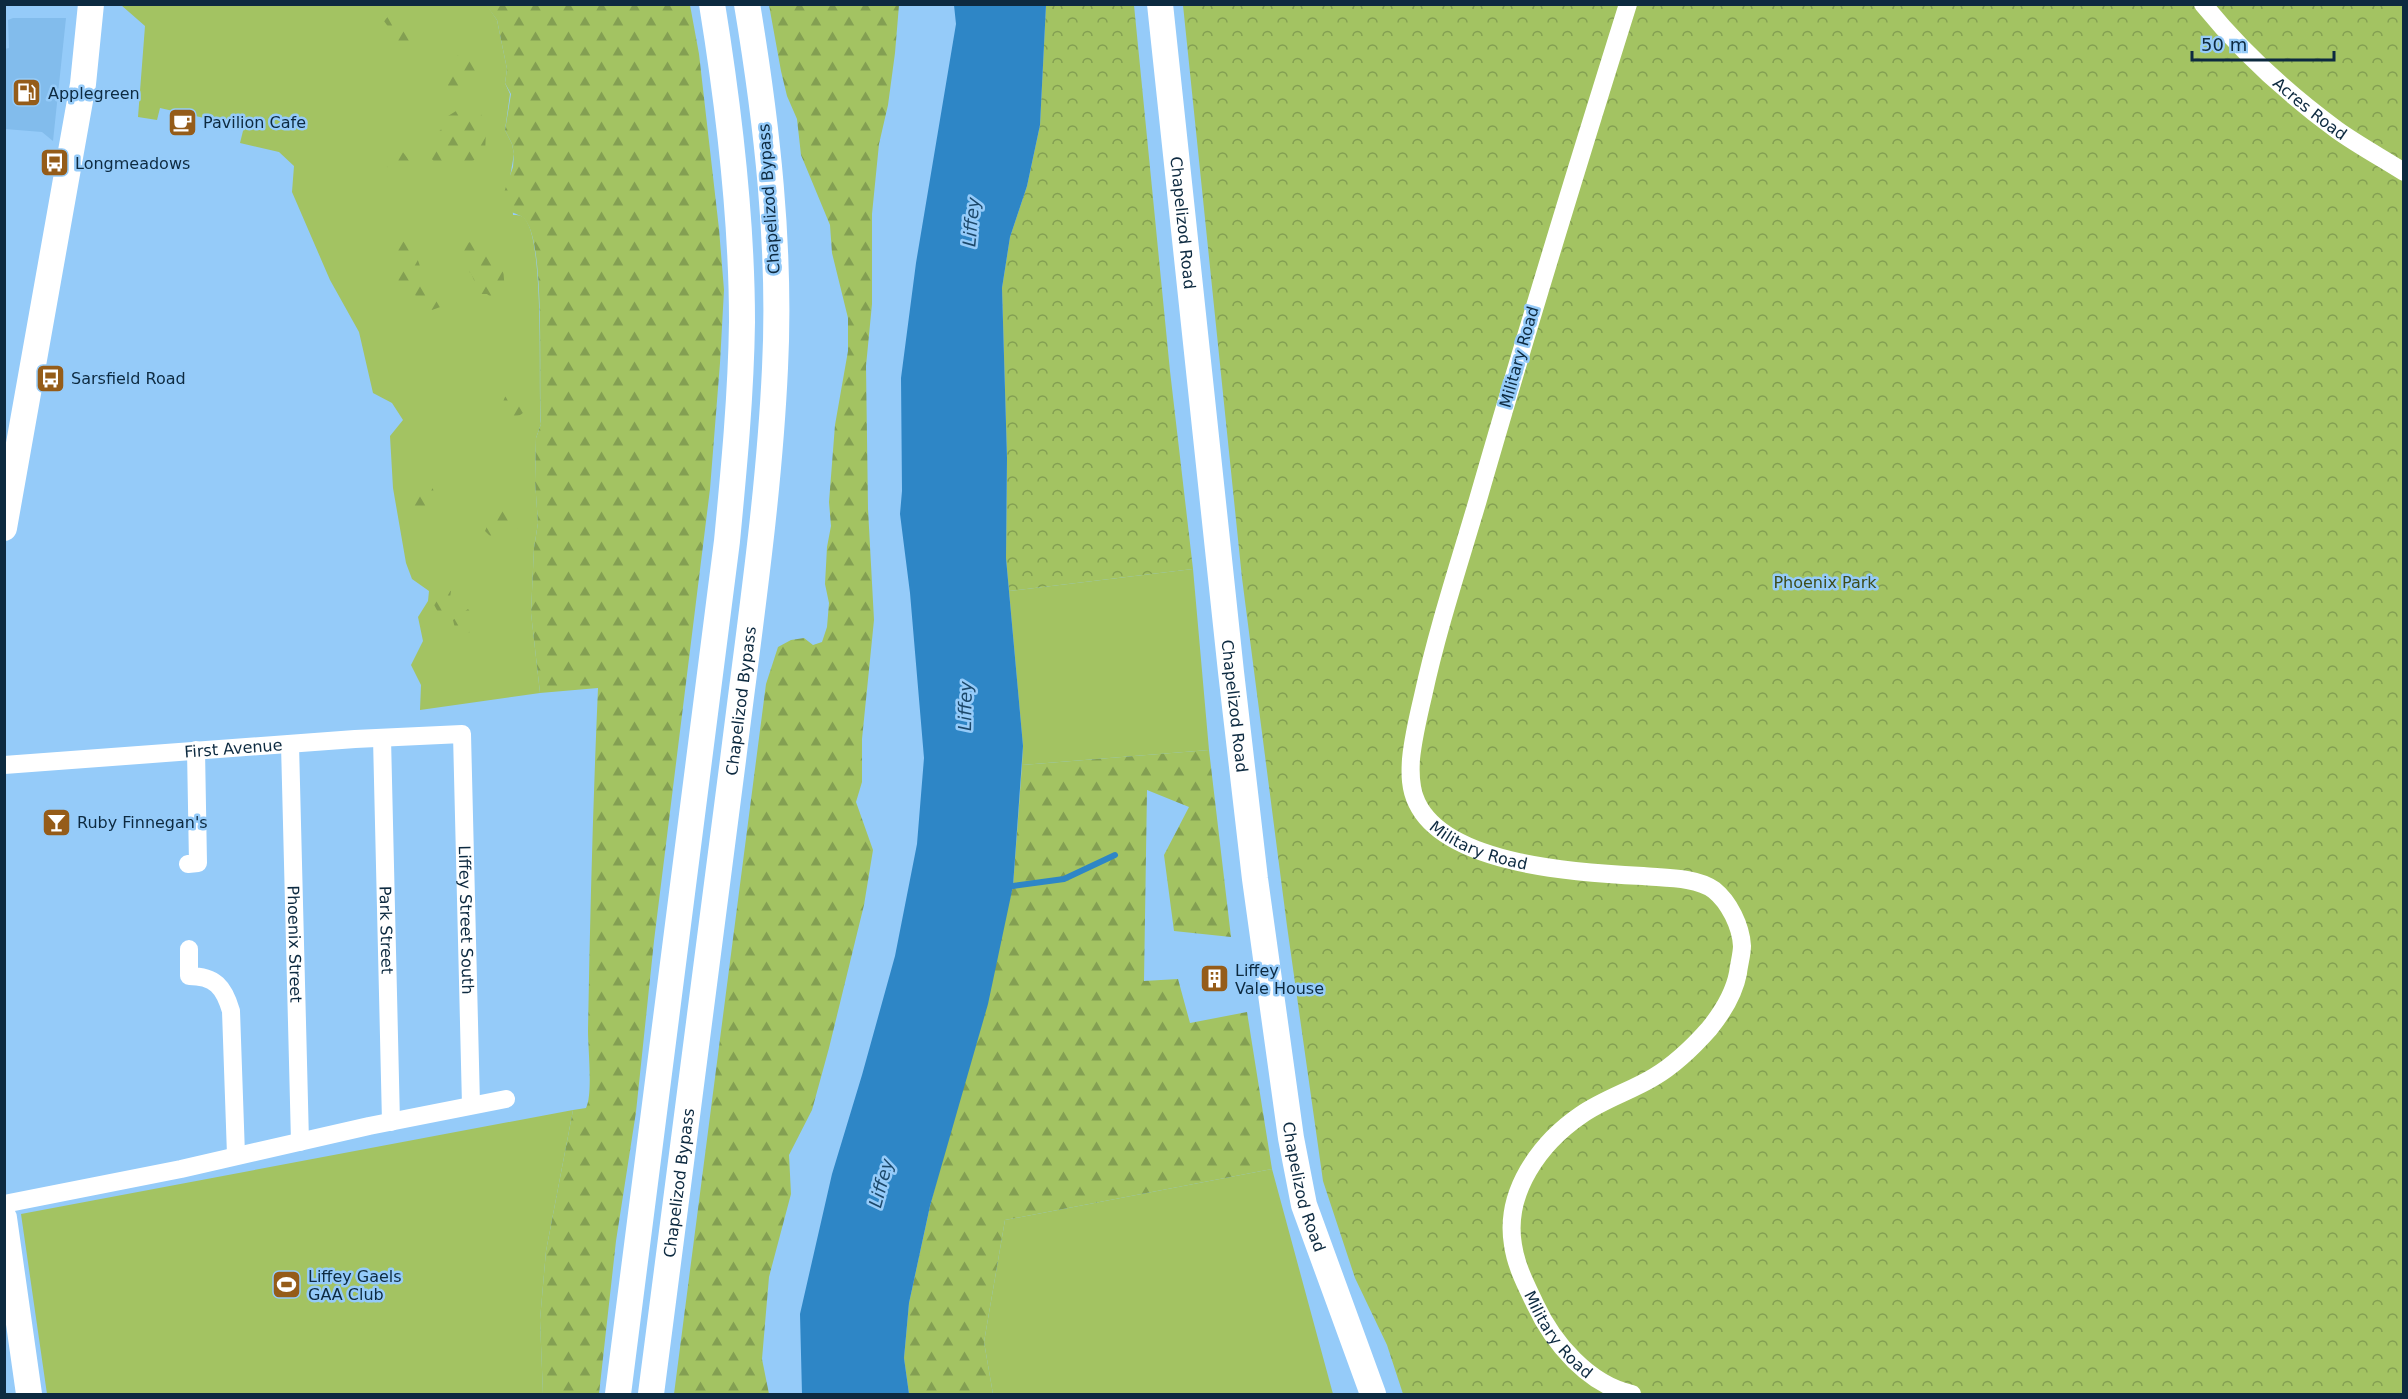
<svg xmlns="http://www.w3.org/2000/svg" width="2408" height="1399" font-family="'DejaVu Sans',sans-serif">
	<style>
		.built { fill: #82bcec }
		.green { fill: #a3c362 }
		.forest { fill: url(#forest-firs) }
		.park { fill: url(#park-crowns) }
		.water { fill: #2e86c6 }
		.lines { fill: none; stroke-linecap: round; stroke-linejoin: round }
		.stream { stroke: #2e86c6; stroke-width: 6 }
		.street { stroke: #fff; stroke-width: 18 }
		.secondary { stroke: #fff; stroke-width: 26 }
		.labels { text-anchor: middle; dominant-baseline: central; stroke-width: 5; stroke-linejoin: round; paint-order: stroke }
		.poi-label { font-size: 16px; fill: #0d2a40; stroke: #95cbf9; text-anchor: start }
		.street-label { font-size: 16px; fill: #0d2a40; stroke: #95cbf9 }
		.park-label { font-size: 16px; fill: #3d4c1b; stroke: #95cbf9 }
		.water-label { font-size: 18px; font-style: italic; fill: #1c486a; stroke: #95cbf9 }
	</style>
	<defs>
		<pattern id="forest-firs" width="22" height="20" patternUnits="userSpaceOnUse" patternTransform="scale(1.5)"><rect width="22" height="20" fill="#a3c362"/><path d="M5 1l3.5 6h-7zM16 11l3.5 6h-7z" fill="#839f52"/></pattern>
		<pattern id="park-crowns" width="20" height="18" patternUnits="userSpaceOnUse" patternTransform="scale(1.5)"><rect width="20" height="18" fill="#a3c362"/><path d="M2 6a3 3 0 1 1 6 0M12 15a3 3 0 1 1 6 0" fill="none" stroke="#839f52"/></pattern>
	</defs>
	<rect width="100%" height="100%" fill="#95cbf9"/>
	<!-- built -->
	<path class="built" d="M13,18H66L53,141L42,132L5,129V49L9,48L8,20Z"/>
	<!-- green -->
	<path class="green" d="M486,4L497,20L507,69L505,83L510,94L505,130L512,144L514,154L510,177L513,215C517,215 522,215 525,219C545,242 538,386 541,424L536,438L535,480L538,523L534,548L531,613L540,693L420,710L421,685L411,665L423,641L418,617L428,601L429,591L412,579L406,563L393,488L390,436L403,420L392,403L373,393L359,332L330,280L292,192L294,166L279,152L240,143L244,127L160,108L157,120L138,117L145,26L121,5Z
		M1193,569L1209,750L1022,765L1023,746L1009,591Z
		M573,1110L546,1251L540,1320L543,1394H47L21,1214Z
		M1272,1169L1333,1394H993L984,1342L1005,1220Z"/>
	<!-- forest -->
	<path class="forest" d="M486,5H690L699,54L719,229L724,290L720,363L710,489L654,941L636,1112L616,1241L599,1394H543L540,1320L546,1251L573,1110L586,1108C593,1095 588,1048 588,1031C590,916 593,802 598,688L540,693L531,613L534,548L538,523L535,481L536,438L541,424C538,383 546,248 526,221C522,214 510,213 503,208L501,201L513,167L514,154L512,144L505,130L511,94L505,83L507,69L497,20Z
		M769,5H899L895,53L888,105L879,144L872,214V304L866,366L868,509L874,620L862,739V782L856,802L873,850L864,905L829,1048L812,1110L789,1155L791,1194L769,1277L762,1359L769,1394H674L766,684L778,647L791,640L804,638L813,645L822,642L827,627L829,603L825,584L827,547L831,526L829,502L835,425L848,351V318L832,253L830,225L801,155L797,119L787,96L781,71Z
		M394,10L410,18L413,47L402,52L395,45L387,46L384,40L392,32L384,21Z
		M465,53L473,59L476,73L475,86L458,95L451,93L447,83L457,65V56Z
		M469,103L478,105L486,129L485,155L466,164L457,159L439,167L431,158L433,151L431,138L444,127L448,116Z
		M393,149L402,151L412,164L401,171C388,170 384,166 380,154Z
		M403,241C415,249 422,266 422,280C436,284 440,293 443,306L432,310L419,305L413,289L404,292L400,289L397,275L394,272L393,247Z
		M476,241L481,248L493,247L498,254L507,258L503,268L505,290L493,299L487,294H480L471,273L459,266L458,257L454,254L453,246L459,250L460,244Z
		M503 404a12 12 0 1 1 24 0a12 12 0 1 1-24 0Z
		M424,479L433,489L436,501L428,511L418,516L408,512L414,484Z
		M502,510L512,513L518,527L509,542L493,539L485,531L491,518Z
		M443,589L451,591L449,604L439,614L432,601Z
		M468,609L474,617L469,633L456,632L453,620Z
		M1209,750L1231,937L1174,931L1164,855L1189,807L1147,790L1144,981L1178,979L1190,1023L1247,1012L1272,1169L1005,1220L984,1342L993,1394H909L904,1358L909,1303L930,1206L1013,886L1022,765Z"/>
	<!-- park -->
	<path class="park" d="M1046,5H1134L1170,371L1193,569L1009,591L1006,558L1007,458L1002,288L1010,237L1027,186L1040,125Z
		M1183,5H2403V1394H1403L1387,1345L1355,1278L1323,1181L1287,926L1242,578Z"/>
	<!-- water -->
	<path class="water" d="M954,5H1046L1040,125L1027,186L1010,237L1002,288L1007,458L1006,558L1023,746L1013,886L988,1004L930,1206L909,1303L904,1358L909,1394H802L800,1314L832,1174L862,1075L895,956L917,844L924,758L910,593L900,514L902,491L901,378L916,263L956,24Z"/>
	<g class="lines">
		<!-- stream -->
		<path class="stream" d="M1013,886L1064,879L1115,855"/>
		<!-- street -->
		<g class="street">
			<path id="s1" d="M1628,4C1576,170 1525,336 1477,503C1458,567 1437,631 1423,696C1418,717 1413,738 1411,759C1410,774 1410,789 1417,803C1447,866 1582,873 1643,876C1664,878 1697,877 1714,890C1729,902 1741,926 1742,946C1742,954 1739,964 1738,973C1734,994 1722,1013 1709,1029C1693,1047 1676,1064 1654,1077C1631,1091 1604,1099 1581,1115C1540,1143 1504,1192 1513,1245C1516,1266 1526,1285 1535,1304C1553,1343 1589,1385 1632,1394"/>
			<path id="s2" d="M2203,4C2242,52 2288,94 2337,130C2358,145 2382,158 2404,172"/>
			<path id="s3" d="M382,738L391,1122"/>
			<path id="s4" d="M290,744L300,1142"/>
			<path id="s5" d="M4,765L355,739L462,734L471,1105"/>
			<path d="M188,864L198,863L196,750"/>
			<path d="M189,949V976C215,976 224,987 231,1011L236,1155"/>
			<path d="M4,1204L181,1169L369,1126L506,1099"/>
		</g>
		<!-- secondary -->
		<g class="secondary">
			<path id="s6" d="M1160,4L1231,672L1255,879L1291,1138L1304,1205L1373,1394"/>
			<path d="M4,528L83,84L91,4"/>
			<path d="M4,1218L29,1394"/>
			<path d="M618,1394L727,541C734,468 741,395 742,322C742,216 729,109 712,4"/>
			<path id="s7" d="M651,1394C678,1183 707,972 733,760C749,630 769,499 775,368C781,247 767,124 747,4"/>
		</g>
	</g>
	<!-- icons -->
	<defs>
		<symbol id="fuel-square" viewBox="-11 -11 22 22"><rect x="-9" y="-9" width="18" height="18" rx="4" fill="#955c19" stroke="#95cbf9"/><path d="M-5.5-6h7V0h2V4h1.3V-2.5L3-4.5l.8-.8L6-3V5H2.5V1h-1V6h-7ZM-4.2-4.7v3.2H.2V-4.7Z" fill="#fff"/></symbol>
		<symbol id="cafe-square" viewBox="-11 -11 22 22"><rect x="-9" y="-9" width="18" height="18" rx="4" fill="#955c19" stroke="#95cbf9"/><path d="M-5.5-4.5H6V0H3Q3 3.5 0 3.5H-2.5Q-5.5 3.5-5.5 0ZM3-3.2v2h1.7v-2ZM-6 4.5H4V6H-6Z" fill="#fff"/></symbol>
		<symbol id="bus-square" viewBox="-11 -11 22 22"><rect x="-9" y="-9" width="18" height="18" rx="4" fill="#955c19" stroke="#95cbf9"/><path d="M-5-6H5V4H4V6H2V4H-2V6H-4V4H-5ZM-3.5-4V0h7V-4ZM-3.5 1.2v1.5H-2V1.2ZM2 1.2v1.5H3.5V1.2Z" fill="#fff"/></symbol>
		<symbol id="bar-square" viewBox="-11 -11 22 22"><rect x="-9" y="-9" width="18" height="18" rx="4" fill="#955c19" stroke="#95cbf9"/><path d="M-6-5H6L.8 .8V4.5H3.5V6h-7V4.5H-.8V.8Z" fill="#fff"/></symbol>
		<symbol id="building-square" viewBox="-11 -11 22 22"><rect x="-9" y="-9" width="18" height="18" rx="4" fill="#955c19" stroke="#95cbf9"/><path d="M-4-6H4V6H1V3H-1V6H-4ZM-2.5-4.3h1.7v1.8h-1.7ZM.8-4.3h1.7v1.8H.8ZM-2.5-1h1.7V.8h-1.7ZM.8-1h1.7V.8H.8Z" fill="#fff"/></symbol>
		<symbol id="stadium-square" viewBox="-11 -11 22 22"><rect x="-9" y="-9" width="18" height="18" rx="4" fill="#955c19" stroke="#95cbf9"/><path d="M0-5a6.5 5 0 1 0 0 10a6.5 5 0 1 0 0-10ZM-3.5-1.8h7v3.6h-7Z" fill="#fff"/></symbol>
	</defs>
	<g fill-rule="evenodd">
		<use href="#fuel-square" x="10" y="76" width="33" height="33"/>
		<use href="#cafe-square" x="166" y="106" width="33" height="33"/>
		<use href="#bus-square" x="38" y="146" width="33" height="33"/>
		<use href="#bus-square" x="34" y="362" width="33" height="33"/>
		<use href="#bar-square" x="40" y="806" width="33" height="33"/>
		<use href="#building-square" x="1198" y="962" width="33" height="33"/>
		<use href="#stadium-square" x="270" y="1268" width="33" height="33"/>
	</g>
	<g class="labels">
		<!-- poi labels -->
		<g class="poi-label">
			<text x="48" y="93">Applegreen</text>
			<text x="203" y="122">Pavilion Cafe</text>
			<text x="75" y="163">Longmeadows</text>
			<text x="71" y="378">Sarsfield Road</text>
			<text x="77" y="822">Ruby Finnegan's</text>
			<text x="1235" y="970">Liffey<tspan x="1235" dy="18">Vale House</tspan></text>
			<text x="308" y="1276">Liffey Gaels<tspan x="308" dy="18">GAA Club</tspan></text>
		</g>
		<!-- street labels -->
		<g class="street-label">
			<text stroke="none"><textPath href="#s2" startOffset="150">Acres Road</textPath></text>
			<text transform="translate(769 199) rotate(-94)">Chapelizod Bypass</text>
			<text stroke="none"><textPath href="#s6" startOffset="220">Chapelizod Road</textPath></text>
			<text transform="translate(1519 357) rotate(-74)">Military Road</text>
			<text stroke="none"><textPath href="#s7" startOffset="699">Chapelizod Bypass</textPath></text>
			<text stroke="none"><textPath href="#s6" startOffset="706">Chapelizod Road</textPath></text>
			<text stroke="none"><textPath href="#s5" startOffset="230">First Avenue</textPath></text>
			<text stroke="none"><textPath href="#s1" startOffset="909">Military Road</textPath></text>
			<text stroke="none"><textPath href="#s5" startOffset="645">Liffey Street South</textPath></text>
			<text stroke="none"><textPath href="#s3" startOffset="192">Park Street</textPath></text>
			<text stroke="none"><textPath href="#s4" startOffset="200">Phoenix Street</textPath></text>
			<text stroke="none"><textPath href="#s7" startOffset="213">Chapelizod Bypass</textPath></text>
			<text stroke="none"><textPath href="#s6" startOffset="1192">Chapelizod Road</textPath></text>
			<text stroke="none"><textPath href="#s1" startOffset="1718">Military Road</textPath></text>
		</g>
		<!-- park labels -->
		<g class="park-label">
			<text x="1825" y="582">Phoenix Park</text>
		</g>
		<!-- water labels -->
		<g class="water-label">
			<text transform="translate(971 222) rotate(-85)">Liffey</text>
			<text transform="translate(965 706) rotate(-89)">Liffey</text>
			<text transform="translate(881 1183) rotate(-75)">Liffey</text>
		</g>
	</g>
	<!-- border -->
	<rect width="2408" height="1399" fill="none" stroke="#0d2a40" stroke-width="12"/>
	<!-- scale -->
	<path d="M2192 51v9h142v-9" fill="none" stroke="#0d2a40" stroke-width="3"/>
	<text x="2201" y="51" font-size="18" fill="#0d2a40" stroke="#95cbf9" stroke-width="4.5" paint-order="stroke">50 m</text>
</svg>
